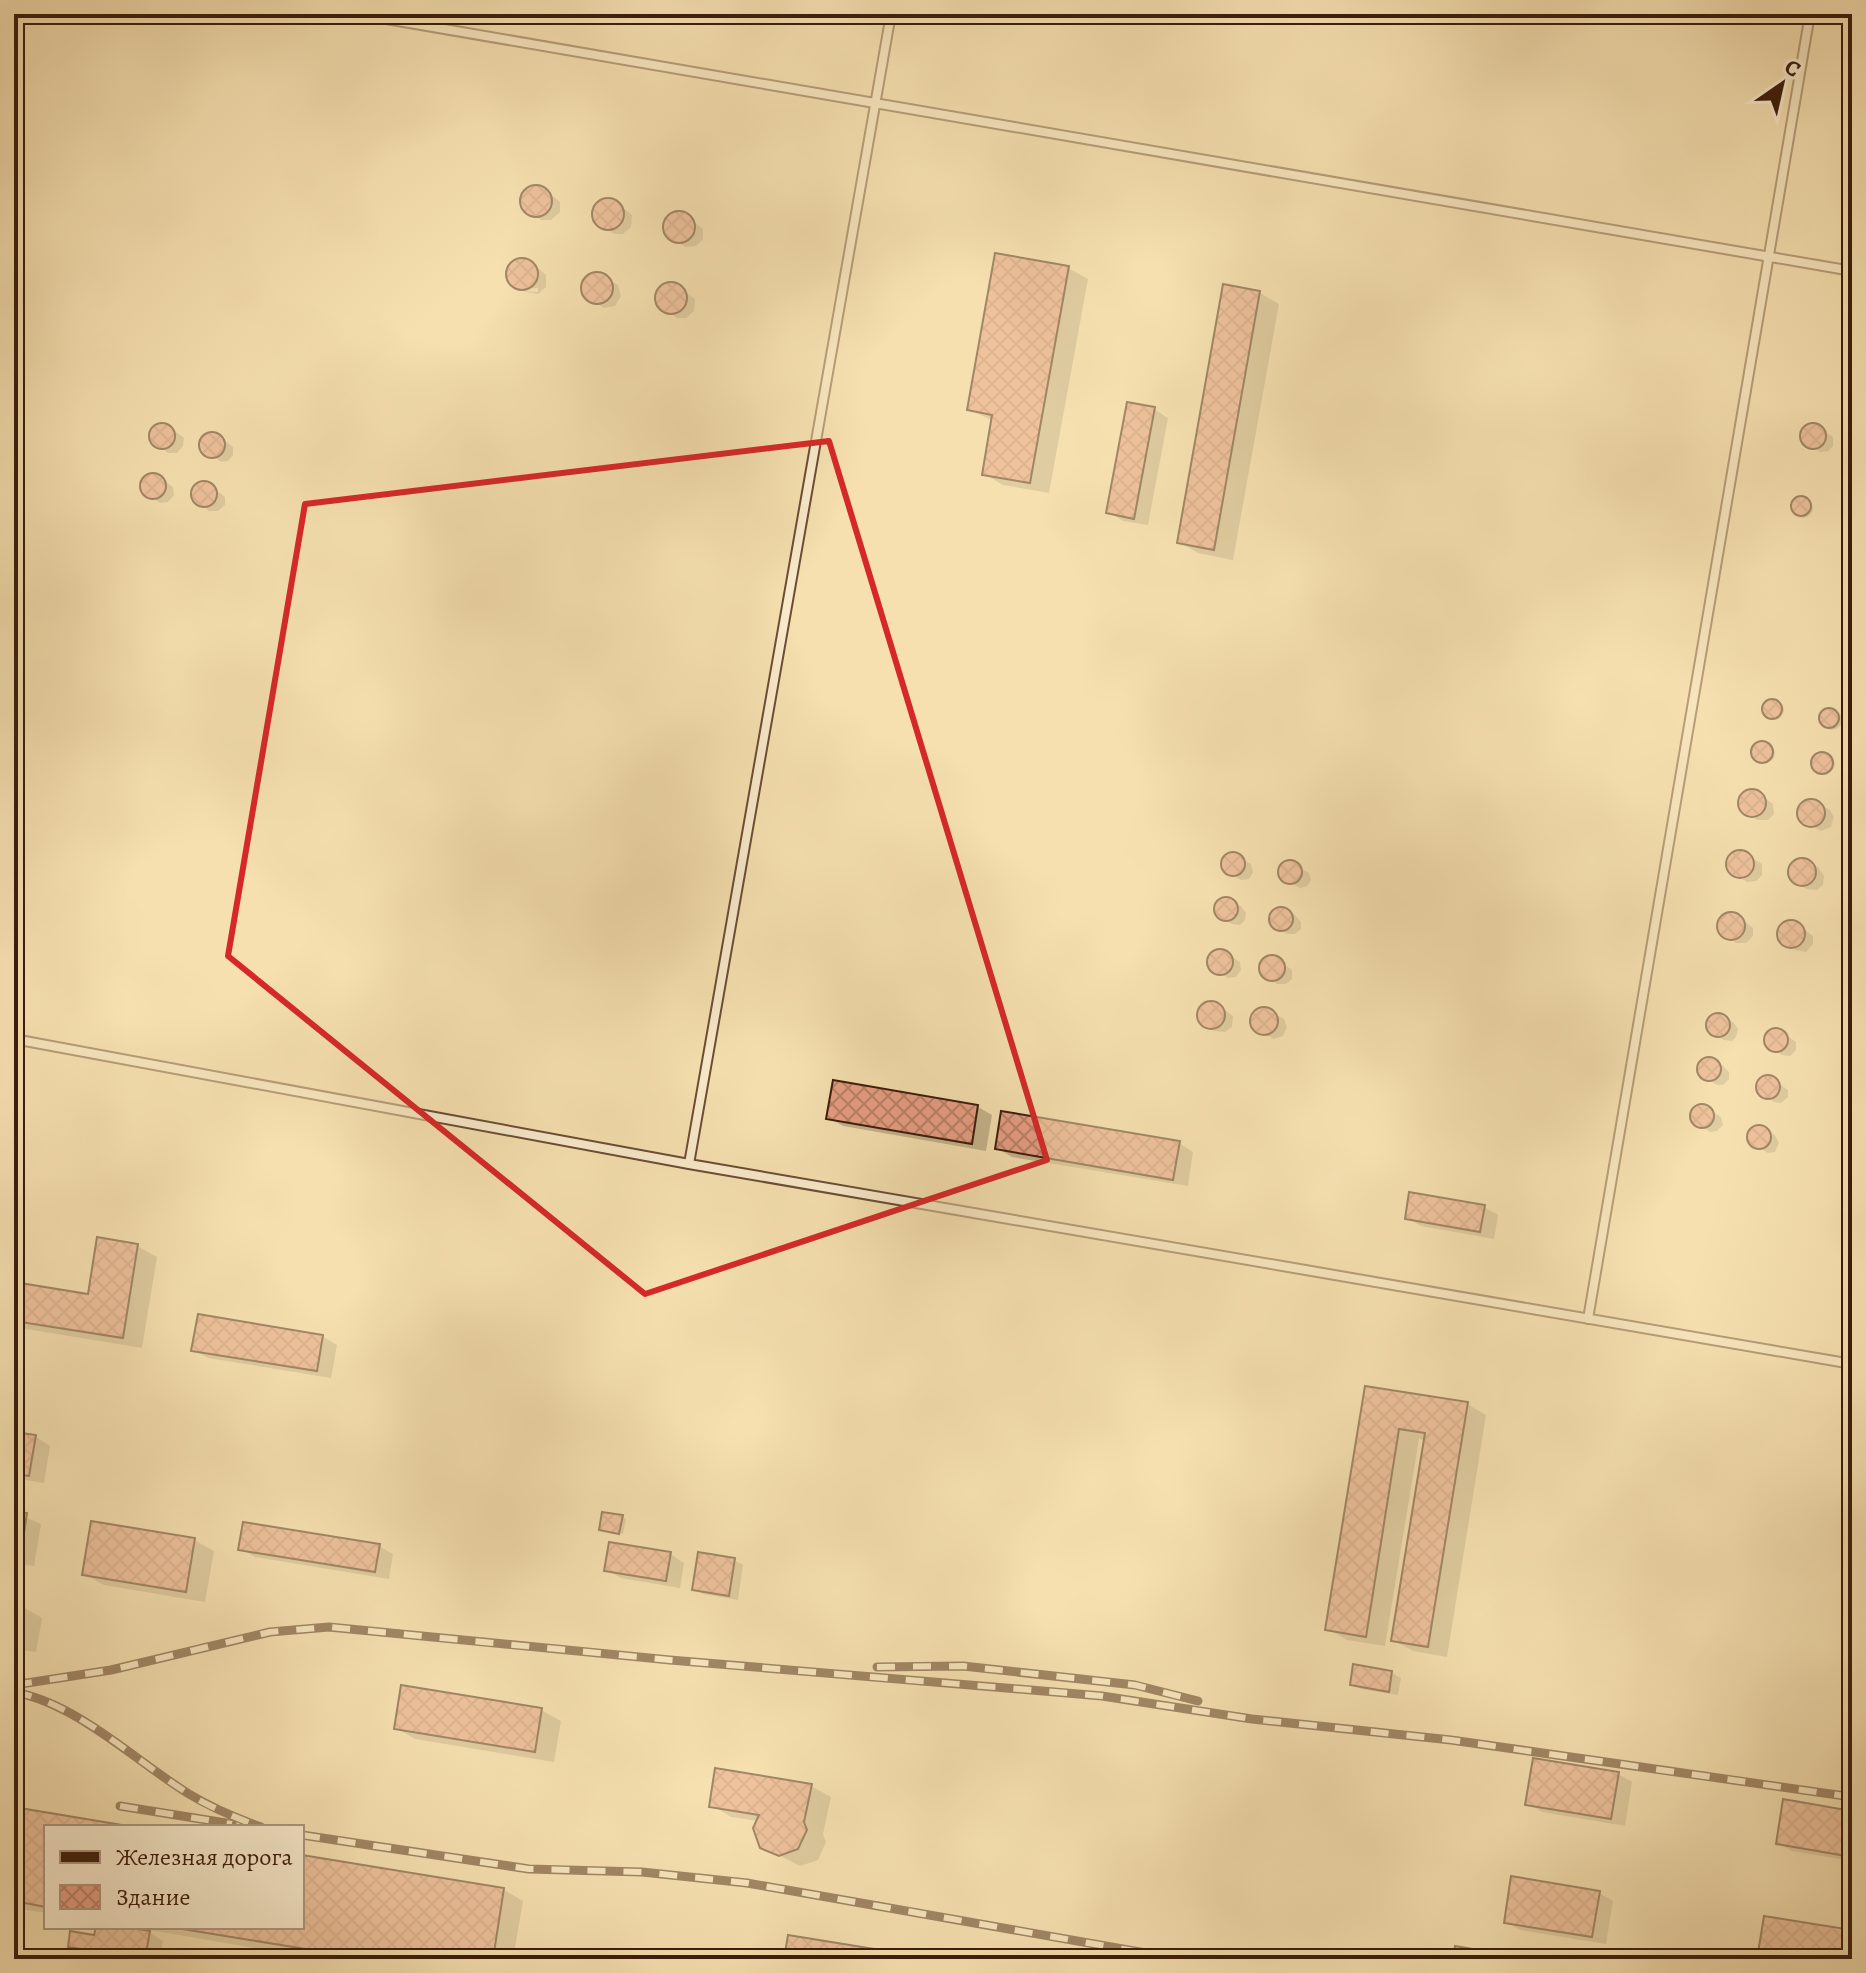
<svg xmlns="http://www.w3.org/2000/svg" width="1866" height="1973" font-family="Alegreya,serif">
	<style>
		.shadow { fill: #0003 }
		.building { fill: url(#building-cross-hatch); stroke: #3b1c0b; stroke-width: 2 }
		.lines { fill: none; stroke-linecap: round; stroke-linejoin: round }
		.service-casing { stroke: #6a4d34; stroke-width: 12 }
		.service { stroke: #f9ebcc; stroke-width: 8 }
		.rail-casing { stroke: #3b1c0b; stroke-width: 9 }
		.rail { stroke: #f9ebcc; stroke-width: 6; stroke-dasharray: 18; stroke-linecap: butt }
		.marked { fill: none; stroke: #d62828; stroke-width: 6; stroke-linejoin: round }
	</style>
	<defs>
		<pattern id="building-cross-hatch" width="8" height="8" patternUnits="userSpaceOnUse" patternTransform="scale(2)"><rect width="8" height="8" fill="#e79e83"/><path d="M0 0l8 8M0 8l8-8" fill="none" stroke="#bc8069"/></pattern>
	</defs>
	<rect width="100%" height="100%" fill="#f6e0b0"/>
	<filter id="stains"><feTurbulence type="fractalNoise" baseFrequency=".0025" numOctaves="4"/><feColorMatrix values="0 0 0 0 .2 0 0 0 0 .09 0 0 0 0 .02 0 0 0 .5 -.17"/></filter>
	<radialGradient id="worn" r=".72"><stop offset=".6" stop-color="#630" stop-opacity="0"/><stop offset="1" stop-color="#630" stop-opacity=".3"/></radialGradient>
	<!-- shadow -->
	<path class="shadow" d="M532,187H542L560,202V212L551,220H541L523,206V195Z
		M603,200L615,201L632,215L631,227L623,234H614L596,221L595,208Z
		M684,214L703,229V239L696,246L685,247L665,232V223L672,215Z
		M517,261H530L546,275V287L538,294L523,291L538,292V288L518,289L509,279V268Z
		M1068,268L1088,279L1049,493L1003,485L984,474L993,421L969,409Z
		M599,274L618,285L621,296L615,306L604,308L585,296L582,288L587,277Z
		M674,284L695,299L694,311L686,318H677L658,305L657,294L664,285Z
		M1260,293L1279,304L1233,560L1198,553L1179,542Z
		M1154,409L1168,418L1148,525L1123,521L1109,512Z
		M160,425L168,426L184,438L183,446L177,453H168L152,440V432Z
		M1808,426H1815L1833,437V446L1828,451L1820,452L1804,441L1803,433Z
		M208,434L218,435L233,447V455L228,461L221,462L202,448V440Z
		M156,475L173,487L174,495L168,502L160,503L143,491L142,483L148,476Z
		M200,484L210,485L225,497V505L218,511H209L193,497L194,489Z
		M1793 508a10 10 0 1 1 20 0a10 10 0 1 1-20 0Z
		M1764 710a10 10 0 1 1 20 0a10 10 0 1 1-20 0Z
		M1822 720a10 10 0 1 1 20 0a10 10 0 1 1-20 0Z
		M1755 753a10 10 0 1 1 20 0a10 10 0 1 1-20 0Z
		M1815 764a10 10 0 1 1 20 0a10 10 0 1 1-20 0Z
		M1755,791L1773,804L1774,814L1768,820H1757L1740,807L1741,798L1748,792Z
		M1812,800L1830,810L1834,817L1831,827L1821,831L1802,821L1799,812L1803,803Z
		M1743,852L1762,864V875L1756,881L1747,882L1730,871L1728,862L1735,853Z
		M1234,854L1251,864L1253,872L1249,879L1241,880L1225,871L1223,864L1227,856Z
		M1798,861L1808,862L1818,867L1824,876L1823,885L1817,890L1807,889L1797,884L1790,875L1792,866Z
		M1290,862L1309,873L1311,880L1307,886L1300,888L1282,878L1280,871L1283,865Z
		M1224,899L1241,906L1246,913L1245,920L1240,925L1232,924L1222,919L1216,911L1218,904Z
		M1277,910H1285L1295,915L1301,922V929L1295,934H1287L1277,928L1272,924V916Z
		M1727,914L1737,915L1753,928V936L1746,943H1736L1720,930L1721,919Z
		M1787,922L1796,923L1813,936V944L1806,952L1795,950L1780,938V929Z
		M1223,951L1240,962L1241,970L1236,977L1228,978L1211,967L1210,958L1214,953Z
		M1269,958L1277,959L1292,970V979L1286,984H1277L1261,970L1263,962Z
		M1206,1003L1217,1004L1233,1016L1232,1027L1225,1032L1214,1031L1204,1025L1199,1017L1200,1008Z
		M1266,1009L1284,1019L1287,1027L1283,1036L1274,1039L1255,1029L1252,1021L1256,1012Z
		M1716,1015L1733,1022L1738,1029L1736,1037L1732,1041L1724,1040L1714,1035L1708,1029L1709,1020Z
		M1779,1030L1796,1042V1050L1790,1056L1782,1055L1767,1044L1766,1037L1772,1031Z
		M1705,1060H1713L1723,1066L1729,1072V1079L1723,1085H1717L1707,1079L1700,1073V1066Z
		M1765,1077L1771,1078L1788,1090V1097L1781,1103L1774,1102L1758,1090L1759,1082Z
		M835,1083L978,1107L992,1115L986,1151L843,1126L829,1118Z
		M1704,1106L1721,1117L1723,1125L1717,1131L1710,1132L1693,1121V1113L1697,1108Z
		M1759,1127L1775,1135L1779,1143L1775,1152L1768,1153L1752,1144L1749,1137L1752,1130Z
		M1179,1143L1193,1152L1188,1186L1012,1157L997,1148Z
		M1484,1207L1498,1215L1494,1239L1421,1226L1407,1218Z
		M137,1246L157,1257L142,1348L14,1327V1284L89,1296Z
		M322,1336L337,1345L331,1378L208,1358L194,1350Z
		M1367,1388L1467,1404L1486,1415L1447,1657L1413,1651L1393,1640L1426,1440L1419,1439L1385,1646L1347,1640L1328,1629Z
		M14,1434L36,1437L50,1446L44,1483L14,1478Z
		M14,1504L19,1507L18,1514L41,1524L34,1566L14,1563Z
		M622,1517L626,1519L623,1534L601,1529Z
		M194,1540L214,1551L205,1602L104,1585L84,1574Z
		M379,1546L393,1554L389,1579L255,1557L241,1549Z
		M670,1554L684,1563L680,1588L621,1578L607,1570Z
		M734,1560L743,1565L738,1600L703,1594L694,1589Z
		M14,1606L23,1607L42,1618L36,1652L14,1649Z
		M1392,1673L1401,1678L1398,1695L1361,1689L1352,1684Z
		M541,1710L561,1721L554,1762L415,1739L396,1728Z
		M1618,1774L1632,1782L1625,1826L1542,1812L1528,1804Z
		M811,1786L831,1797L823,1834L826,1842L818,1860L800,1866L761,1846L758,1821L731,1817L711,1805Z
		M14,1809L121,1827H46V1913L14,1908Z
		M1852,1813V1861L1792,1851L1778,1843Z
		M302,1857L504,1890L523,1901L513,1959H319L144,1929L163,1941L160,1959H114L84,1954L70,1946L96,1937L98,1927H302Z
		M1599,1893L1613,1901L1606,1944L1520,1930L1506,1922Z"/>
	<!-- building -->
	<path class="building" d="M520 201a16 16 0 1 1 32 0a16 16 0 1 1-32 0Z
		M592 214a16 16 0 1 1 32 0a16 16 0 1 1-32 0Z
		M663 227a16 16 0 1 1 32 0a16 16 0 1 1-32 0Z
		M995,253L1069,266L1030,483L982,475L992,415L967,410Z
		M506 274a16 16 0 1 1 32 0a16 16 0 1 1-32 0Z
		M581 288a16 16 0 1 1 32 0a16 16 0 1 1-32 0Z
		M655 298a16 16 0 1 1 32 0a16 16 0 1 1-32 0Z
		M1223,284L1260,291L1214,550L1177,543Z
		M1127,402L1155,407L1134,519L1106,513Z
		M149 436a13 13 0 1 1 26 0a13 13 0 1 1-26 0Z
		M1800 436a13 13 0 1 1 26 0a13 13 0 1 1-26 0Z
		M199 445a13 13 0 1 1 26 0a13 13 0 1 1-26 0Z
		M140 486a13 13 0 1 1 26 0a13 13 0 1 1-26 0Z
		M191 494a13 13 0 1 1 26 0a13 13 0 1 1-26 0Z
		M1791 506a10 10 0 1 1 20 0a10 10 0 1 1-20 0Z
		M1762 709a10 10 0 1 1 20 0a10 10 0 1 1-20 0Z
		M1819 718a10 10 0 1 1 20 0a10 10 0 1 1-20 0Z
		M1751 752a11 11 0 1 1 22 0a11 11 0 1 1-22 0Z
		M1811 763a11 11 0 1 1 22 0a11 11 0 1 1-22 0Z
		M1738 803a14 14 0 1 1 28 0a14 14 0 1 1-28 0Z
		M1797 813a14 14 0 1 1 28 0a14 14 0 1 1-28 0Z
		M1726 864a14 14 0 1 1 28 0a14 14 0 1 1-28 0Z
		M1221 864a12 12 0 1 1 24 0a12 12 0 1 1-24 0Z
		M1788 872a14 14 0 1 1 28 0a14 14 0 1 1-28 0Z
		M1278 872a12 12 0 1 1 24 0a12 12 0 1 1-24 0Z
		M1214 909a12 12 0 1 1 24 0a12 12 0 1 1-24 0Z
		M1269 919a12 12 0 1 1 24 0a12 12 0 1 1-24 0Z
		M1717 926a14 14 0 1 1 28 0a14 14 0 1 1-28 0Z
		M1777 934a14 14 0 1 1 28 0a14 14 0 1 1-28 0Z
		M1207 962a13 13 0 1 1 26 0a13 13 0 1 1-26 0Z
		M1259 968a13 13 0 1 1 26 0a13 13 0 1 1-26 0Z
		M1197 1015a14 14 0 1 1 28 0a14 14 0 1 1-28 0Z
		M1250 1021a14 14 0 1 1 28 0a14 14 0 1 1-28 0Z
		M1706 1025a12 12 0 1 1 24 0a12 12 0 1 1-24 0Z
		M1764 1040a12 12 0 1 1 24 0a12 12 0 1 1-24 0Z
		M1697 1069a12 12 0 1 1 24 0a12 12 0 1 1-24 0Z
		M1756 1087a12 12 0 1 1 24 0a12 12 0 1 1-24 0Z
		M833,1080L978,1105L972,1144L826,1119Z
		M1690 1116a12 12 0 1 1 24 0a12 12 0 1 1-24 0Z
		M1001,1111L1180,1141L1173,1180L995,1149Z
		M1747 1137a12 12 0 1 1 24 0a12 12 0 1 1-24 0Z
		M1409,1192L1485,1205L1480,1232L1405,1219Z
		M97,1237L138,1244L123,1338L14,1321V1282L88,1294Z
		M198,1314L323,1335L317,1371L191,1351Z
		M1365,1386L1468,1402L1428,1647L1391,1641L1425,1433L1399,1429L1366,1637L1325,1630Z
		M14,1432L36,1435L29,1476L14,1474Z
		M14,1511L27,1513L20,1559L14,1558Z
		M602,1512L623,1515L619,1534L599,1530Z
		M91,1521L195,1538L186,1592L82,1575Z
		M243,1522L380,1544L375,1572L238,1550Z
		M609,1542L671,1552L666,1581L604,1571Z
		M698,1552L735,1558L729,1596L692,1590Z
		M14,1604L23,1605L17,1643L14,1642Z
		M1353,1664L1392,1671L1389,1692L1350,1685Z
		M401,1685L542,1708L535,1752L394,1729Z
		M1533,1758L1619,1772L1611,1819L1525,1805Z
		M715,1768L812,1784L804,1822L807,1830L798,1849L779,1856L760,1848L753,1828L759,1815L709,1807Z
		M1783,1799L1852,1811V1857L1776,1844Z
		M14,1807L134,1827H46V1907L14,1901Z
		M302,1855L504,1888L493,1959H382L346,1953L345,1959H317L318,1951L170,1927H302Z
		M1511,1876L1600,1891L1592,1937L1504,1923Z
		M1764,1916L1852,1930V1959H1757Z
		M96,1927H125L150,1931L145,1959L68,1947L70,1931L94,1935Z
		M788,1935L936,1959H784Z
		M1455,1946L1532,1959H1453Z"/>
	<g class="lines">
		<defs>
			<path id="service" d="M357,14L1852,271
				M14,1039L689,1164L1852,1364
				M689,1164L891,14
				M1588,1319L1810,14"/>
		</defs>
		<!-- service casing -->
		<use href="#service" class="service-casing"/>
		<!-- service -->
		<use href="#service" class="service"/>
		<defs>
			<path id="rail" d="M877,1667L963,1666L1135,1685L1198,1701
				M14,1685L111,1670L270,1632L329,1627L670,1660L1102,1696L1252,1719L1451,1740L1852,1797
				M14,1692C78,1704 134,1760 189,1794C212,1808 236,1818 261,1827
				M120,1806L232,1824
				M302,1835L529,1869L642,1872L747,1883L1180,1959"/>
		</defs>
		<!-- rail casing -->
		<use href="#rail" class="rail-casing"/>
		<!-- rail -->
		<use href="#rail" class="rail"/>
	</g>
	<!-- marked area -->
	<path d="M0 0H1866V1973H0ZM829,441L1047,1160L645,1294L228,956L305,504Z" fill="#f6e0b0" fill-opacity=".55" fill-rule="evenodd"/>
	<path class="marked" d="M829,441L1047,1160L645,1294L228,956L305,504Z"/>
	<!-- margin -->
	<rect width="1866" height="1973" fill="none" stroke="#f6e0b0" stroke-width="48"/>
	<rect x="16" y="16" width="1834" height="1941" fill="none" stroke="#3b1c0b" stroke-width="4"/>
	<rect x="24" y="24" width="1818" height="1925" fill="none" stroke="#3b1c0b" stroke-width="2"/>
	<!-- legend -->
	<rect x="44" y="1825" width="260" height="104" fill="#f9ebcc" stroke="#ad987f" stroke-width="2"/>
	<rect x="60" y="1851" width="40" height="12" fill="#3b1c0b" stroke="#ad987f" stroke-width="2"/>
	<text x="116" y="1865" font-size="24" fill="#3b1c0b">Железная дорога</text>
	<rect x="60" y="1885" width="40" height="24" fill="url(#building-cross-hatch)" stroke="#ad987f" stroke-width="2"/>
	<text x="116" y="1905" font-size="24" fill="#3b1c0b">Здание</text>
	<!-- north arrow -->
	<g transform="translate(1782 84) rotate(34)" stroke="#f9ebcc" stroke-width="6" paint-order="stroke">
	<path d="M0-6L14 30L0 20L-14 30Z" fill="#3b1c0b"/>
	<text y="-12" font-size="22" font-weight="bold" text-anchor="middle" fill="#3b1c0b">С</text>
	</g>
	<rect width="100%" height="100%" filter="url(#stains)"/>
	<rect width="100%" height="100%" fill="url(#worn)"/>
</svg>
